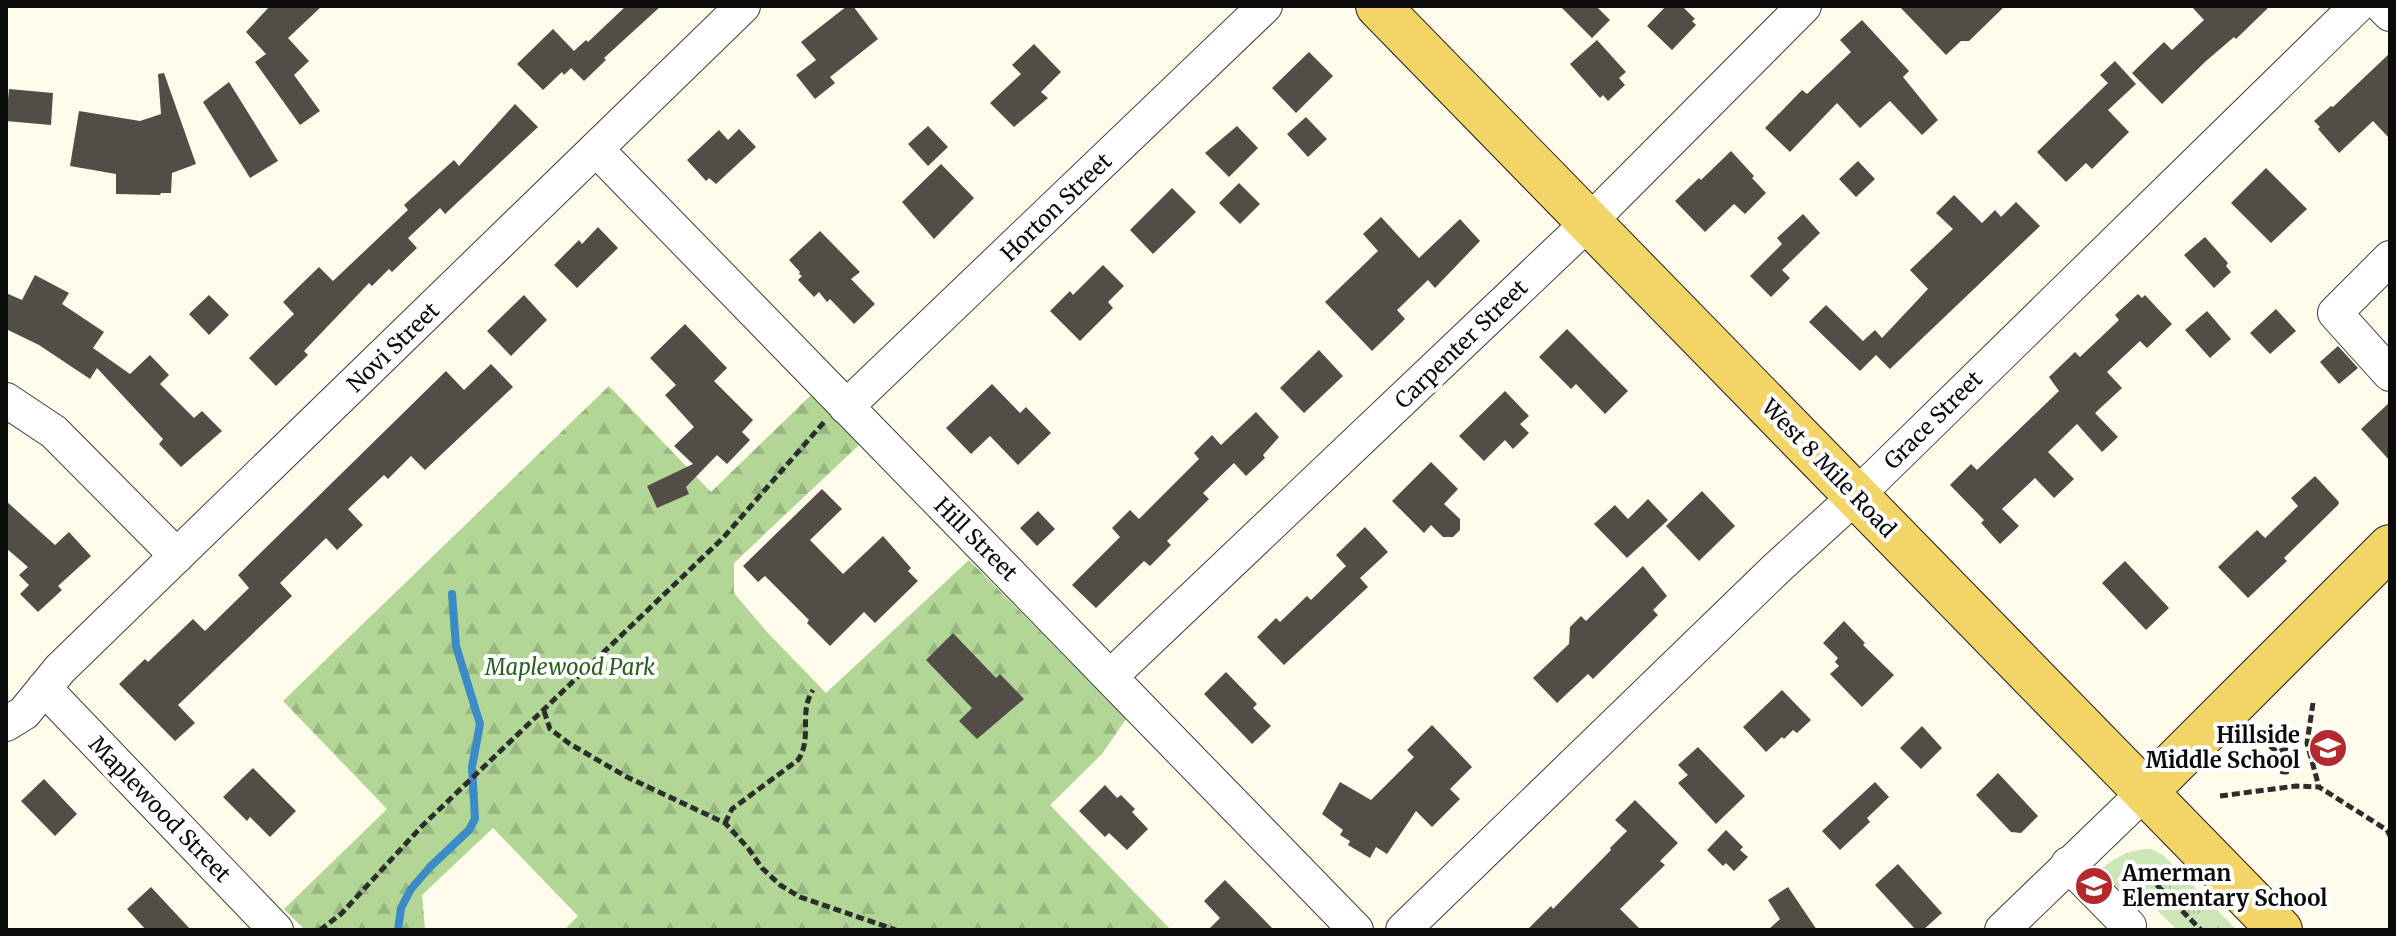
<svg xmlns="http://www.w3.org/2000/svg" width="2396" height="936" font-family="Merriweather,serif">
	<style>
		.grass { fill: url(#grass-tufts) }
		.forest { fill: url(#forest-firs) }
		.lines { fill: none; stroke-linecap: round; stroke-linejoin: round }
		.stream { stroke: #3c8ac6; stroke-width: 8 }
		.building { fill: #534d48 }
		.minor-casing { stroke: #3e3e3e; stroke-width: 36 }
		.major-casing { stroke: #1c1c1c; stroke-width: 46 }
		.path { stroke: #2d2d2d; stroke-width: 5; stroke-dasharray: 8 4; stroke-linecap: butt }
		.minor { stroke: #fff; stroke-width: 34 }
		.major { stroke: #f2d566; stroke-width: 44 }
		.labels { text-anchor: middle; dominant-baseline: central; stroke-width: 8; stroke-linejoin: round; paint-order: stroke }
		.street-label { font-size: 22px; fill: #0b0b0b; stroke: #fff }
		.park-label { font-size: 22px; font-style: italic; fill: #2a5f1f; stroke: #fff }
		.poi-label { font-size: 22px; font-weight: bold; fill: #0b0b0b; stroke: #fff; text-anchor: end }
	</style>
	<defs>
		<pattern id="grass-tufts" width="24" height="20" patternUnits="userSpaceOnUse" patternTransform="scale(2)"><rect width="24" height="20" fill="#cde6b6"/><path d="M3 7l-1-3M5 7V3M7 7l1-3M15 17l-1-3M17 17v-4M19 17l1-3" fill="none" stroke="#afc49b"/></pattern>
		<pattern id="forest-firs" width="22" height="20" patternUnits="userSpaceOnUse" patternTransform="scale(2)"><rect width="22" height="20" fill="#b1d696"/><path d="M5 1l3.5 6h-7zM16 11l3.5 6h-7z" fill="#97b680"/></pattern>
	</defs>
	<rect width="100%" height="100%" fill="#fefbea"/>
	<!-- grass -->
	<path class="grass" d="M2151,849L2163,855L2237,930H2177L2135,888L2121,900L2096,874C2114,858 2127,849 2151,849Z"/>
	<!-- forest -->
	<path class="forest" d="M609,386L711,492L812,394L859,445L734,563V593L767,632L826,693L969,560L1126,719L1102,754L1050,805L1169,928L564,930L578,916L493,828L422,895L425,930H305L284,909L387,809L283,701Z"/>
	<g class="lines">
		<!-- stream -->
		<path class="stream" d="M398,930L401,908L411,889L430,867L469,830L475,819L472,767L480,724L456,646L452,594"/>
	</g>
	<!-- building -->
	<path class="building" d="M270,6H322L288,38L309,61L294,75L320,111L300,125L255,62L266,54L246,32Z
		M626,6H661L604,58L606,60L584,81L571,68L564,75L562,72L543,90L517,64L553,29L574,51L586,40L588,42Z
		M847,6H853L878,39L830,77L835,83L815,99L796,75L816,60L801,42Z
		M1560,6H1596L1610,20L1592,38Z
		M1666,6H1682L1695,19L1692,21L1696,25L1672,50L1647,26Z
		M1899,6H2005L1969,41H1961L1946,55Z
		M2191,6H2270L2236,39L2234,37L2206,61L2162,104L2132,73L2164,42L2172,50L2204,20Z
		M1862,20L1909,71L1903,77L1938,120L1922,135L1890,101L1860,128L1837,103L1790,152L1765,128L1802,90L1807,94L1851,52L1840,40Z
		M1597,40L1626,72L1619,78L1625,85L1608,101L1603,95L1600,98L1570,64Z
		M1034,44L1061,72L1041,92L1048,98L1014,127L990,103L1021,74L1012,65Z
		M1309,52L1333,76L1296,113L1272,88Z
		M2390,53V139L2373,121L2339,153L2318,129L2320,127L2314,121L2331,106L2333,107Z
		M2115,61L2136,84L2108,110L2129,132L2092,169L2086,163L2066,182L2037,152L2108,83L2100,75Z
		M164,73L196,164L172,173L171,193H161L160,195L116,194V174L70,166L79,111L140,121L161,114L158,74Z
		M229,82L278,161L250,178L203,102Z
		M9,89L53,93L51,125L6,121Z
		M515,104L538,127L445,214L440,208L408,238L417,248L392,272L389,269L372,286L369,283L304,351L308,355L276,386L249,358L294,314L283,302L319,267L333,281L408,210L404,205L454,160L459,166Z
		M1306,117L1327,139L1308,157L1287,134Z
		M928,126L948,147L928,166L908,144Z
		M1237,126L1258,148L1229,177L1205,153Z
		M739,129L756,147L716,184L709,178L706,181L687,160L719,130L728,140Z
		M1731,151L1754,176L1752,178L1766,193L1745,214L1734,204L1705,232L1675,201L1699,178L1701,180Z
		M1858,161L1875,179L1856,197L1839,179Z
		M941,164L974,198L934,239L902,202Z
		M2266,168L2307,209L2271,243L2231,203Z
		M1239,183L1260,204L1240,224L1219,203Z
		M1172,188L1196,212L1153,254L1130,230Z
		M1954,195L1982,223L1995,210L2001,217L2016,202L2040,226L1890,369L1876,355L1860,371L1809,322L1826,305L1863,341L1875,330L1882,338L1928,289L1910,270L1953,229L1936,213Z
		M1803,214L1820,233L1782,270L1790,278L1771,297L1750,276L1782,244L1777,238Z
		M1381,217L1419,258L1460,219L1480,241L1435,288L1428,280L1397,310L1405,319L1372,351L1325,302L1378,251L1363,234Z
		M598,227L618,248L577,288L554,265L579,240L582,244Z
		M820,231L860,272L851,279L875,304L854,324L830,299L827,302L819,292L814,297L798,280L802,276L799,274L800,272L789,260Z
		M2205,237L2228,263L2226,266L2231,272L2214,288L2184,255Z
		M1103,265L1124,286L1108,302L1113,308L1080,341L1050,311L1070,291L1073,295Z
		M35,275L69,293L62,304L104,332L93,348L130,374L150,355L169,375L160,384L194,418L202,411L222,431L181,467L159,444L163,439L97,368L90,379L39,345L6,329V293L22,300Z
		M2138,294L2142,298L2145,295L2172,324L2147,348L2140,341L2107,372L2122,388L2095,413L2118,437L2102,452L2077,424L2048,452L2074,479L2054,498L2035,478L2002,509L2019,526L2000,544L1981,523L1984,520L1950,485L1971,464L1977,470L2059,391L2049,377L2075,352L2080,357L2119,320L2115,315Z
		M209,295L229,315L209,335L189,314Z
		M524,295L547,320L511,356L487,331Z
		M2276,309L2296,331L2270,354L2250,333Z
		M2207,311L2231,339L2210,358L2185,330Z
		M685,324L727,368L714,381L753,420L742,432L750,440L727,464L717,455L686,487L689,494L657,508L647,486L693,464L674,446L694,427L665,395L676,385L650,358Z
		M1567,329L1628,391L1605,414L1576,384L1571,389L1539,357Z
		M2338,346L2358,368L2339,384L2320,362Z
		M1319,350L1343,376L1304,413L1280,388Z
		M491,364L513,387L425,470L411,456L388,479L384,475L348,509L363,525L337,550L326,538L280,583L292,596L178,705L195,723L175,741L119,684L145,659L148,662L193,619L205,631L249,588L238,575L446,371L464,390Z
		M992,384L1020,413L1026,407L1051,433L1018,465L990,436L971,454L946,428Z
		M1505,391L1529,416L1520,424L1529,433L1513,449L1505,440L1484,461L1459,436Z
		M2390,402V461L2361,429Z
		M1256,412L1279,437L1263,455L1265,458L1246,476L1234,463L1203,493L1209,499L1167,541L1171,545L1150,566L1144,561L1096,608L1072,585L1120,537L1112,528L1130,510L1139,519L1199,459L1194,453L1212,435L1221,445Z
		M1431,462L1458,489L1444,504L1460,519V530L1453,537H1443L1431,525L1424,533L1392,501Z
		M2315,476L2339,502L2338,505L2284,558L2287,561L2248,598L2218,567L2257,530L2265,538L2298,506L2291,498Z
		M822,489L842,509L810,540L843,574L883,536L911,568L908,571L918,581L875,623L864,612L830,646L807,623L809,620L765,576L758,582L743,566Z
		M1702,491L1735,526L1699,561L1666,526Z
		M1648,499L1668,520L1627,558L1594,524L1615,505L1628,519Z
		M6,501L55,545L69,532L91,556L58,586L62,590L38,612L20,594L29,585L19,575L28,567L6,548Z
		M1038,511L1055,529L1037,546L1020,528Z
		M1365,527L1388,552L1360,578L1368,587L1284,665L1257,637L1276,618L1280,622L1307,596L1311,600L1346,566L1336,555Z
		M2125,561L2169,608L2146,630L2102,583Z
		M1643,566L1667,596L1653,610L1658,615L1593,679L1588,674L1557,703L1533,678L1569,644L1570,627L1581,616L1586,621Z
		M1844,621L1865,643L1863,645L1894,675L1862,707L1830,674L1839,666L1835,662L1838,658L1823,643Z
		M953,633L996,678L1000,674L1024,699L977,739L959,721L972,708L926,660Z
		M1226,672L1257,704L1253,708L1271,726L1252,744L1204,694Z
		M1782,690L1811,720L1797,733L1793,730L1784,739L1782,737L1766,752L1743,727Z
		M1432,725L1472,767L1450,789L1460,799L1432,827L1416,811L1387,854L1376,847L1370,858L1348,845L1350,841L1340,835L1343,830L1322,814L1340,782L1371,800L1414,757L1407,750Z
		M1922,726L1942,748L1921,769L1900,748Z
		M1698,747L1745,796L1716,824L1678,783L1688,775L1678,765Z
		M253,768L296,811L270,837L250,817L247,821L223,797Z
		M1998,773L2038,816L2021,833L2011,832L1976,795Z
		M44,779L77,814L55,836L21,801Z
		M1875,782L1889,797L1867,818L1870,822L1840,850L1822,831Z
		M1105,785L1117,798L1121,795L1135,809L1132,812L1148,829L1127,850L1109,833L1105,837L1079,811Z
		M1635,800L1678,843L1660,861L1665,865L1620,909L1641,930H1527L1551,906L1553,909L1611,850L1610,848L1627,831L1615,820Z
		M1726,830L1743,847L1740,850L1748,857L1734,871L1726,863L1723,866L1707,850Z
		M1898,864L1942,913L1923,930H1916L1875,885Z
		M1225,880L1274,930H1208L1220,918L1204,901Z
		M151,887L191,930H146L127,909Z
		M1788,887L1817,930H1768L1780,919L1768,900Z"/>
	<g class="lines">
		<defs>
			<path id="minor" d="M2382,6L2390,14
				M596,149L1356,930
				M2390,258L2335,313L2390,374
				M6,400L54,432L177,556
				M846,407L1265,6
				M1111,676L1589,222L1804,6
				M44,688L276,930
				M6,724L24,713L60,669L743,6
				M2068,864L2129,926
				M1403,930L1778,567L1856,496L2357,6
				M2002,930L2145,792"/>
			<path id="major" d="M1378,6L2280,930
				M2145,792L2390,547"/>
		</defs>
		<!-- minor casing -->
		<use href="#minor" class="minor-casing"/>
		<!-- major casing -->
		<use href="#major" class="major-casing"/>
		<!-- path -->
		<path class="path" d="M2313,703L2307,743L2319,787
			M544,711L550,729L570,744L627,777L725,823L748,848L762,868L780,885L800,897L896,930
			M2270,746L2277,752
			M2274 761a11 11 0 1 1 22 0a11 11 0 1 1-22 0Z
			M2220,796L2296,786L2319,787L2387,830L2390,836
			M725,823L732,809L798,760C813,738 798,713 813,690
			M2140,868L2201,930
			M320,930L341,914L423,825L723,538L825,421"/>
		<!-- minor -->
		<use href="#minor" class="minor"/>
		<!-- major -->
		<use href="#major" class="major"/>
	</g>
	<!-- icons -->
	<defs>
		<symbol id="school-disc" viewBox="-11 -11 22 22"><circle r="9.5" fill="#b42a2c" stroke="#fff"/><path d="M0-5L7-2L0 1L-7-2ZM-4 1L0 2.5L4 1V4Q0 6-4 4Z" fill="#fff"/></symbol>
	</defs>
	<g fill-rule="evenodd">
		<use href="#school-disc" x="2306" y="726" width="44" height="44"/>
		<use href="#school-disc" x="2072" y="864" width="44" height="44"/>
	</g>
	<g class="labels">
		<!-- street labels -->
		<g class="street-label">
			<text transform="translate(1056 207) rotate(-44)">Horton Street</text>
			<text transform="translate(1461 344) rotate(-44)">Carpenter Street</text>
			<text transform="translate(393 347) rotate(-44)">Novi Street</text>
			<text transform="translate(1933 420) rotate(-45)">Grace Street</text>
			<text transform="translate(1829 468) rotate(46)">West 8 Mile Road</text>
			<text transform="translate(976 539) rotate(45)">Hill Street</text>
			<text transform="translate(160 809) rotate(46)">Maplewood Street</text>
		</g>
		<!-- park labels -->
		<g class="park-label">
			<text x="570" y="667">Maplewood Park</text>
		</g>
		<!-- poi labels -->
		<g class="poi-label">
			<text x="2300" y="735">Hillside<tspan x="2300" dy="25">Middle School</tspan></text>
			<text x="2122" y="873" text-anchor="start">Amerman<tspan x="2122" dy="25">Elementary School</tspan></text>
		</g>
	</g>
	<!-- border -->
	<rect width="2396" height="936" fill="none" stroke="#0b0b0b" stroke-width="16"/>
</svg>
